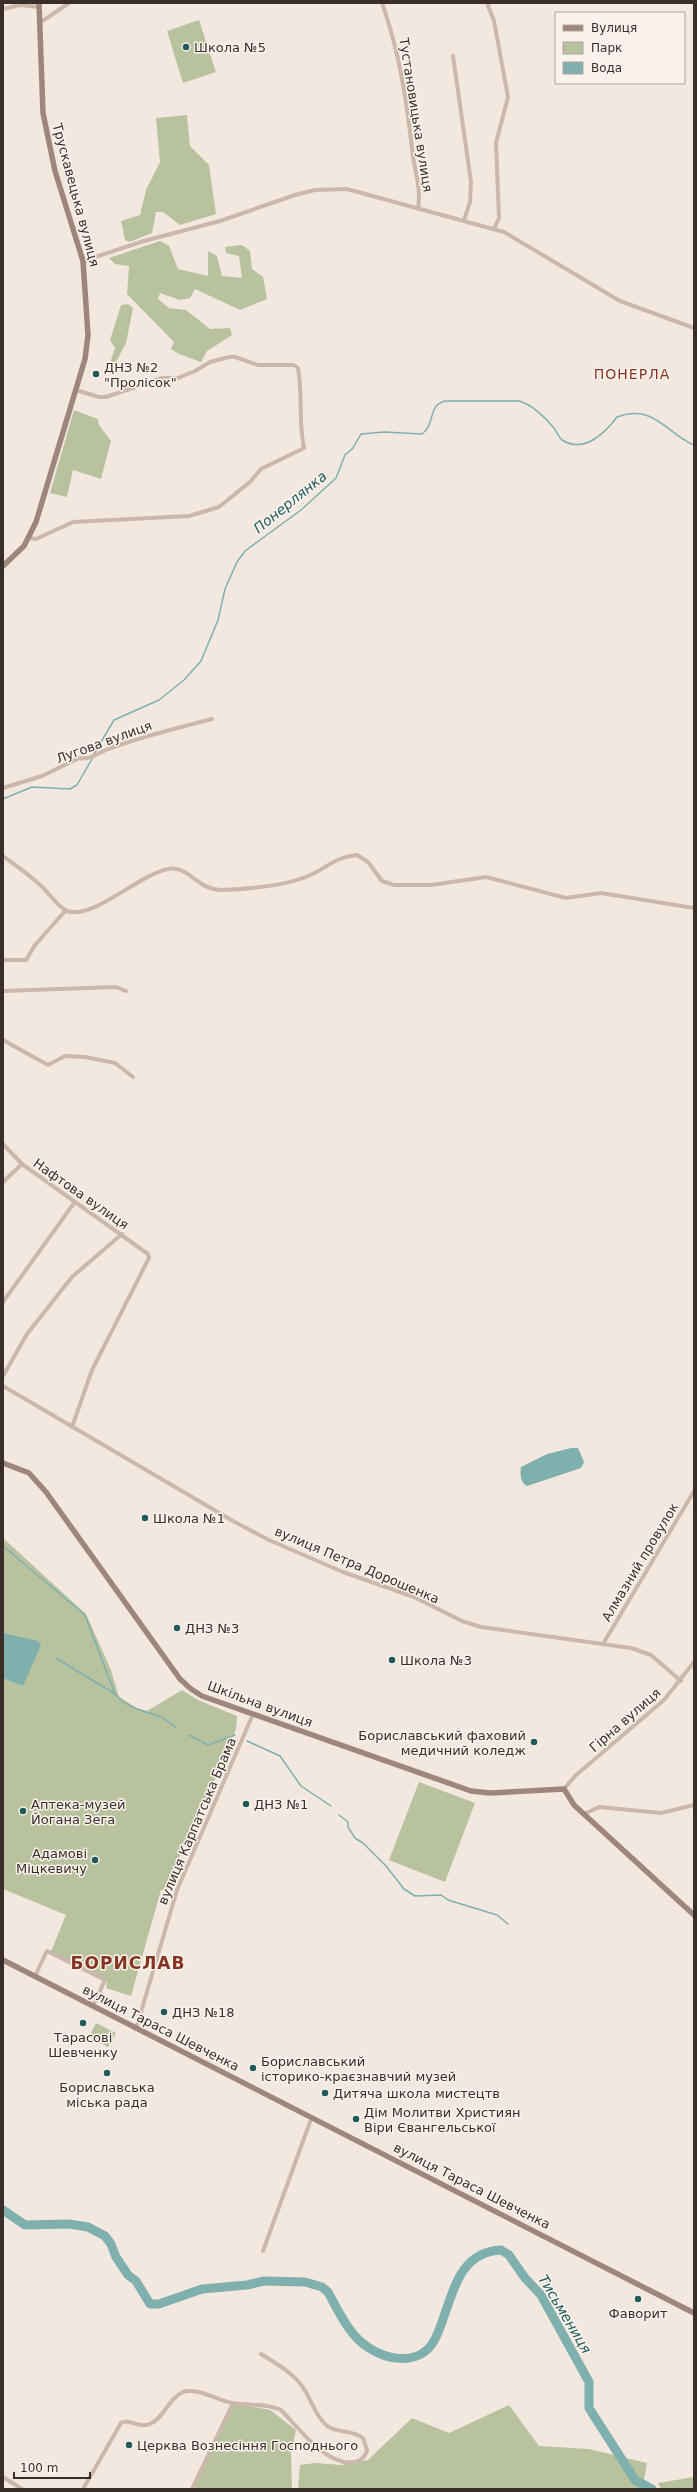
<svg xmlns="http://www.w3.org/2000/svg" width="697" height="2492" font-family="'DejaVu Sans',sans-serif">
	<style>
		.green { fill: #b9c29f }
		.water { fill: #7fb0ae }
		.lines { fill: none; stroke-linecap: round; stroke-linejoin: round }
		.stream { stroke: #7fb0ae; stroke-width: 1.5 }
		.river { stroke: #7fb0ae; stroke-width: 9 }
		.street { stroke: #cbb7ab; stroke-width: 4 }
		.secondary { stroke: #9f867d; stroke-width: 5.5 }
		.poi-dot { fill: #205b59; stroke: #faf3ec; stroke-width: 1.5 }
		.labels { text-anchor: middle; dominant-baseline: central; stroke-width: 3; stroke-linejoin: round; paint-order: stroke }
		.poi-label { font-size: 13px; fill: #392e2a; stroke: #faf3ec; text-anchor: start }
		.street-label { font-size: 13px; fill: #392e2a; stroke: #faf3ec }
		.neighbourhood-label { font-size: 14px; letter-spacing: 1px; fill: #873324; stroke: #faf3ec }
		.water-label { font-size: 14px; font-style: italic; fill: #205b59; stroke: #faf3ec }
		.district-label { font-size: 17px; font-weight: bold; letter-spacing: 1px; fill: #873324; stroke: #faf3ec }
	</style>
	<rect width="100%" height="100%" fill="#f3e8e0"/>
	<!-- green -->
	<path class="green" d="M199,20L216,72L183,83L167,31Z
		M187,115L190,146L209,165L216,214L180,225L163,212H156L152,233L129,242L125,240L121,221L140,215L146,190L160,162L156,118Z
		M160,241L169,246L178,269L208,276V251L217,256L222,276L242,278L239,256L226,253L225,247L242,245L250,251L252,269L263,277L267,299L240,310L195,289L190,298L180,300L160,293L158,299L169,308L186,310L210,329L230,328L232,335L207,351L201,362L179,354L171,349L174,342L127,294L129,266L115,264L109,258Z
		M128,304L133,308L126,343L115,364L110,363L115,348L110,340L121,305Z
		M74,410L98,419L99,425L111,441L101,479L73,470L67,497L50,493Z
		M3,1538L86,1614L111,1670L119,1697L137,1708L147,1711L182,1690L198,1700L237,1716L236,1729L204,1805L164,1890H161L131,1996L106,1988L107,1982L50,1954L66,1915L3,1889Z
		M419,1782L475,1803L445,1882L389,1860Z
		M96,2023L116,2033L108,2047L89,2037Z
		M232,2403L270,2410L296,2430L291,2454L292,2489H192Z
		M509,2405L539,2446L589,2449L647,2463L644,2480L649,2489H298L300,2465L315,2463L342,2465L368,2460L412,2418L449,2433Z
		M694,2477V2489H661L658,2483Z"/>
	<!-- water -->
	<path class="water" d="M571,1448H578L584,1462L581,1468L527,1486C520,1482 520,1474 521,1467L547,1454Z
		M3,1633L38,1641L41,1645L23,1686L3,1678Z"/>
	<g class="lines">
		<!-- stream -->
		<path class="stream" d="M94,754L114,720L159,700L184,680L201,661L218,620L225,589L237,562L245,551L301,510L336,478L345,455L353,448L361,434L384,432L422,434C435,425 428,405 445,401H519C531,404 545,417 553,427C557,431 558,437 562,440C584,454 605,433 617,417C654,403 667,434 694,445
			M3,799L32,787L70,789L77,785L92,759
			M3,1546L85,1615L115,1694
			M56,1658L115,1694C128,1709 143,1710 160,1717C166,1719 171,1724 176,1728
			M189,1735L208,1745L235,1735
			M247,1741L280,1756L301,1786L331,1806
			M339,1815L348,1822V1827L355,1838L363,1843L386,1866L404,1889L415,1896L441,1895L448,1900L497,1915L508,1924"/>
		<!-- river -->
		<path class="river" d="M3,2210L25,2225L69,2224L88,2227L105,2236L111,2244L116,2257L128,2275L136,2281L150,2304H159L202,2289L247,2285L264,2281L305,2282L322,2287L328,2292C336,2307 344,2324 355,2336C375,2359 419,2371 435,2339C452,2306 453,2252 501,2250L509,2255L525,2278L541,2295L589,2382V2408L635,2480L652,2489"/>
		<!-- street -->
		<path class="street" d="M382,3C400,53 407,104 413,157C416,174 421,191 418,209
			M487,3L494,21L508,97L496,143L499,218L494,229
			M3,9L20,5L39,7
			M41,22L69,3
			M453,56L471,182L470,202L464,220
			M83,261L144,241L220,221L295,195L315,190L347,189L504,232L620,301L694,328
			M29,538L36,539L73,522L189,516L219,507L250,482L261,469L304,448C298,421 303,394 298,368L294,365H258L235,357H229L210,362L195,371L178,378H162L106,397H99L76,390
			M3,788L42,776L79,758C90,761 101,751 111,748C144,736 178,728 212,719
			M3,856C15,865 28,874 39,884C48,891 57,907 67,911C93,920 138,875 168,869C189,865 198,891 222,890C247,889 279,887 303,878C324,871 333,857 357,855L368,862L382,881L394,885H431L486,877L566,898L601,893L694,908
			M3,960H26L35,945L66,910
			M3,991L116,987L126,991
			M3,1040L48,1065L65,1056L85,1057L115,1063L133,1077
			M3,1144L22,1164L148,1254L149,1258L92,1370L72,1427
			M3,1182L22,1164
			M3,1302L74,1203
			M3,1376L27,1334L72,1277L122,1234
			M3,1386L233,1521L269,1540L343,1572L414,1597L462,1621L481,1627L631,1648L651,1655L681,1681
			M603,1644L694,1491
			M564,1789L575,1776L664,1700L694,1662
			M584,1814L599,1807L661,1813L694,1805
			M35,1976L47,1951L105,1980L93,2006
			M136,2029L177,1890L253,1714
			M263,2251L310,2122
			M3,2477L22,2489
			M83,2489L121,2423C129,2418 139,2429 150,2424C164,2418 169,2398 183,2392C198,2387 218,2401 233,2403C250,2406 266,2403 281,2410C299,2428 327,2467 354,2462C361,2461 366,2456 367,2450L363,2438C351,2429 336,2434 326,2425C314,2414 311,2398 302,2386C292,2372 275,2363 261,2354
			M192,2489L233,2403"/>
		<!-- secondary -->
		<path class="secondary" d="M3,566L24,546L36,522L85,359L88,335L83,261L55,171L43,113L39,3
			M3,1463L29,1473L46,1492L180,1679L191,1689L202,1696L471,1791L490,1793L564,1789L574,1805L694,1915
			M3,1960L694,2313"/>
	</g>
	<!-- markers -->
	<g class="poi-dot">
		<circle cx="186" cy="47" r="4"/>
		<circle cx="96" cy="374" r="4"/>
		<circle cx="145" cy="1518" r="4"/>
		<circle cx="177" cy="1628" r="4"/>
		<circle cx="392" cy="1660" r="4"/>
		<circle cx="534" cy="1742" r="4"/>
		<circle cx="246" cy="1804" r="4"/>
		<circle cx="23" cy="1811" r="4"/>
		<circle cx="95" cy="1860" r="4"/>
		<circle cx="164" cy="2012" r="4"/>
		<circle cx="83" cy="2023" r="4"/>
		<circle cx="253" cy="2068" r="4"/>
		<circle cx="107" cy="2073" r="4"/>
		<circle cx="325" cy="2093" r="4"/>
		<circle cx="356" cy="2119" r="4"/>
		<circle cx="638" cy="2299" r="4"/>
		<circle cx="129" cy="2445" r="4"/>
	</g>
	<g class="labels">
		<!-- poi labels -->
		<g class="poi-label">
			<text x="194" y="47">Школа №5</text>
			<text x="104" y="367">ДНЗ №2<tspan x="104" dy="15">"Пролісок"</tspan></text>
			<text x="153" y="1518">Школа №1</text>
			<text x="185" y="1628">ДНЗ №3</text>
			<text x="400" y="1660">Школа №3</text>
			<text x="526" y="1735" text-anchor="end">Бориславський фаховий<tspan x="526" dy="15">медичний коледж</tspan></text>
			<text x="31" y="1804">Аптека-музей<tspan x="31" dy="15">Йогана Зега</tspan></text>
			<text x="254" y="1804">ДНЗ №1</text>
			<text x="87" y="1853" text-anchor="end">Адамові<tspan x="87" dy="15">Міцкевичу</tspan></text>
			<text x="172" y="2012">ДНЗ №18</text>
			<text x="83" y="2037" text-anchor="middle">Тарасові<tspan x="83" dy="15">Шевченку</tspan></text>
			<text x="261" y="2061">Бориславський<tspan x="261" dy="15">історико-краєзнавчий музей</tspan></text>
			<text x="107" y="2087" text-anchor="middle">Бориславська<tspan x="107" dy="15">міська рада</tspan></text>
			<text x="333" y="2093">Дитяча школа мистецтв</text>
			<text x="364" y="2112">Дім Молитви Християн<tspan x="364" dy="15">Віри Євангельської</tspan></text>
			<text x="638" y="2313" text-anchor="middle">Фаворит</text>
			<text x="137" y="2445">Церква Вознесіння Господнього</text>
		</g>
		<!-- street labels -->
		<g class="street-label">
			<text transform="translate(416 115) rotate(81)">Тустановицька вулиця</text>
			<text transform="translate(76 195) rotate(75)">Трускавецька вулиця</text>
			<text transform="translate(104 742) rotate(-20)">Лугова вулиця</text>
			<text transform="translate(81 1194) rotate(35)">Нафтова вулиця</text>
			<text transform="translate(640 1562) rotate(-59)">Алмазний провулок</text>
			<text transform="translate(357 1565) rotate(23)">вулиця Петра Дорошенка</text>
			<text transform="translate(260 1704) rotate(20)">Шкільна вулиця</text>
			<text transform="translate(625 1720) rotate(-41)">Гірна вулиця</text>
			<text transform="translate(197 1821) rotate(-67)">вулиця Карпатська Брама</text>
			<text transform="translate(161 2028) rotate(27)">вулиця Тараса Шевченка</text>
			<text transform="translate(472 2186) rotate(27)">вулиця Тараса Шевченка</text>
		</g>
		<!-- neighbourhood labels -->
		<g class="neighbourhood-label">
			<text x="632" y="374">ПОНЕРЛА</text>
		</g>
		<!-- water labels -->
		<g class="water-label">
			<text transform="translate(290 502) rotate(-39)">Понерлянка</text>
			<text transform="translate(565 2314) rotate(59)">Тисьмениця</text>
		</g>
		<!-- district labels -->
		<g class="district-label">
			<text x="128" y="1963">БОРИСЛАВ</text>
		</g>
	</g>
	<!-- border -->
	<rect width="697" height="2492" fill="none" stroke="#392e2a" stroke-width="8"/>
	<!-- legend -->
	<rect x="555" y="12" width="130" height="72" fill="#faf3ec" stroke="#ada49e"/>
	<rect x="563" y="25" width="20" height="6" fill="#9f867d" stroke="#ada49e"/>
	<text x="591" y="32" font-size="12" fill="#392e2a">Вулиця</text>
	<rect x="563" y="42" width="20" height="12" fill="#b9c29f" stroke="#ada49e"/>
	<text x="591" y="52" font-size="12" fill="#392e2a">Парк</text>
	<rect x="563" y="62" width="20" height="12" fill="#7fb0ae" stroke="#ada49e"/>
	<text x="591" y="72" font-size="12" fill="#392e2a">Вода</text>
	<!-- scale -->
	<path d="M14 2472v6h76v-6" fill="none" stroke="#392e2a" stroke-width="2"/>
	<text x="20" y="2472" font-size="12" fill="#392e2a" stroke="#faf3ec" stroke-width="3" paint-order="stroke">100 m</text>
</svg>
